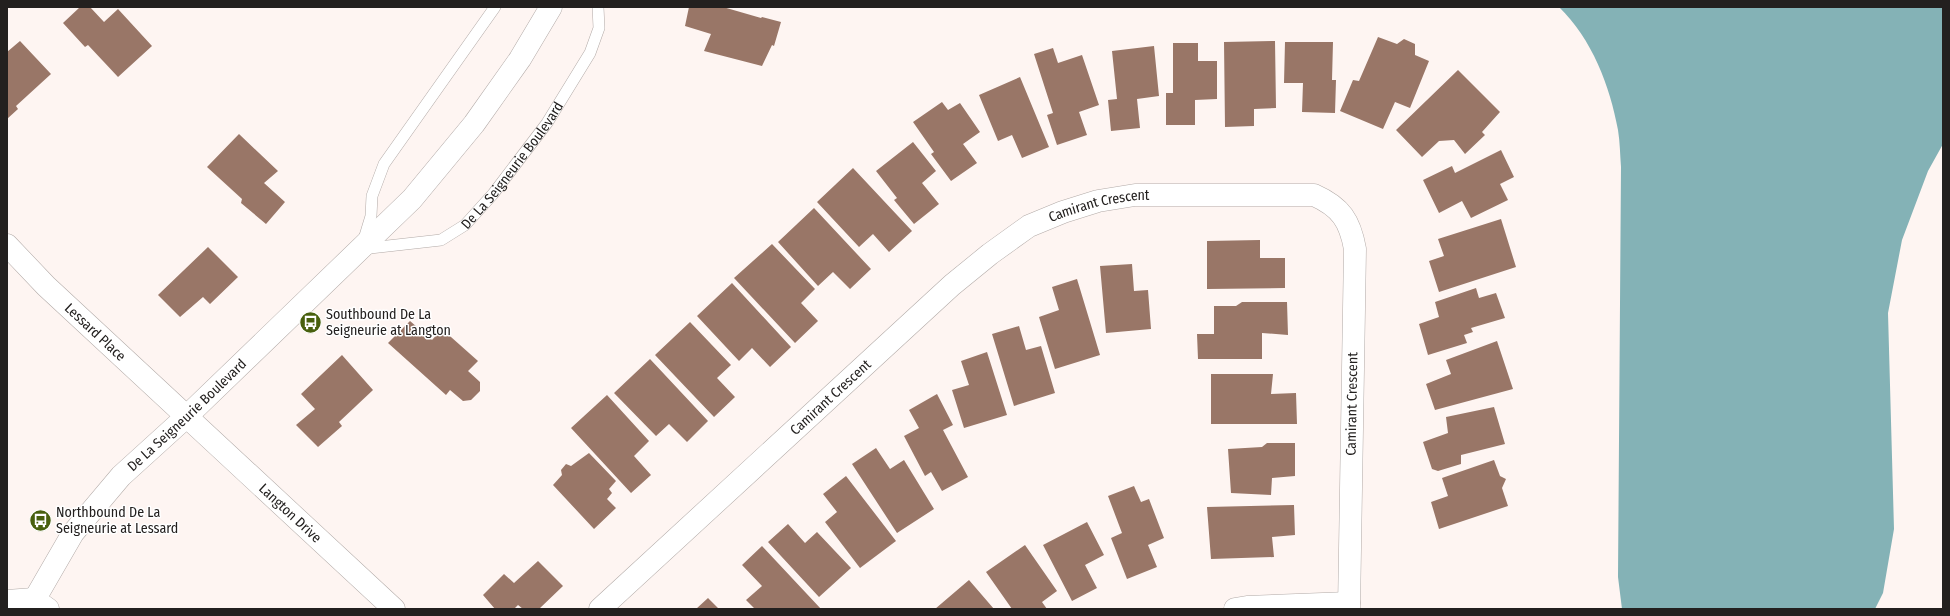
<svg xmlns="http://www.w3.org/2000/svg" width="1950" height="616" font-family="'Fira Sans Condensed',sans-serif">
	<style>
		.water { fill: #84b2b6 }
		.building { fill: #997667 }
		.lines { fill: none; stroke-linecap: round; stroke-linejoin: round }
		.service-casing { stroke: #b2aaa7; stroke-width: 12 }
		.minor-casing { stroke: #b2aaa7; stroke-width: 23 }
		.tertiary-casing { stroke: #b2aaa7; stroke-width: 23 }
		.service { stroke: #fff; stroke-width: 11 }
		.minor { stroke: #fff; stroke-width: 22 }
		.tertiary { stroke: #fff; stroke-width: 22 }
		.labels { text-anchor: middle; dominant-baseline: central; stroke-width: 3; stroke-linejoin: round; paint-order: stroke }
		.street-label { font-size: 14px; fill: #23201f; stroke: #fff }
		.poi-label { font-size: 14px; fill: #23201f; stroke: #fff; text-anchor: start }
	</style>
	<rect width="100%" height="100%" fill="#fef5f2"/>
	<!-- water -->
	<path class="water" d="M1559,7H1943V144L1928,171L1902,240L1888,313L1894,529L1883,593L1875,609H1622L1618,577L1621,167C1620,155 1620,142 1618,130C1610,86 1592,39 1559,7Z"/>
	<!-- building -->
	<path class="building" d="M80,7H90L104,22L118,9L152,46L118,77L88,45L85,47L63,23Z
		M689,7H723L761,18L762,17L781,22L774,46L772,45L762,66L704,51L711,34L685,26Z
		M1378,37L1397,44L1404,39L1415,44V55L1429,61L1410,108L1395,102L1383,129L1340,111L1353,80L1359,81Z
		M20,41L51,74L16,106L18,109L7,119V52Z
		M1275,41L1276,108L1254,109V126L1225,127L1224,42Z
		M1285,42H1333L1332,80H1336L1335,113L1302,112L1303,83H1284Z
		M1173,43H1198V61H1217V99L1195,100V125H1166V93H1173Z
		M1154,46L1159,96L1137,99L1140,128L1111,131L1108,100L1117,99L1112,51Z
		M1053,48L1058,63L1082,55L1099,105L1079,112L1087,135L1057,145L1047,115L1053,113L1034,54Z
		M1458,70L1500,112L1482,132L1485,135L1465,154L1454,140L1439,141L1422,157L1396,130Z
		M1020,77L1049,147L1022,158L1012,135L998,141L979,95Z
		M942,102L948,110L960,103L980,132L963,144L977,163L951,181L931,154L934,152L913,122Z
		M239,134L278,171L264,183L285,202L266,224L241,203L242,199L207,167Z
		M913,142L936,171L922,183L939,204L914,224L894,200L897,198L876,171Z
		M1501,150L1514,177L1500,184L1508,200L1471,218L1462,201L1439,213L1423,180L1452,166L1455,173Z
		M853,168L912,231L889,252L873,234L859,247L817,202Z
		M814,208L871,269L850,289L833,272L818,286L778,242Z
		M1501,219L1516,267L1439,292L1429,261L1444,256L1438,239Z
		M1260,240V258H1285V288L1207,289V241Z
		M772,244L815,289L801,303L818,321L795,343L734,278Z
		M208,247L238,277L210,304L203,297L180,317L158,295Z
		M1132,264L1134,291L1148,290L1151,329L1106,333L1100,266Z
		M1077,279L1100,355L1055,369L1039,317L1059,310L1052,287Z
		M732,283L791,347L770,367L752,348L739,361L697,316Z
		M1476,288L1479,298L1496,293L1505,318L1471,328L1473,332L1464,335L1467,343L1428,355L1419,324L1439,317L1435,302Z
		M1242,302H1287L1288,335L1262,333V359H1198L1197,334H1214V306H1236Z
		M410,321L432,340L442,329L478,361L468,371L480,382V391L471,400L463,401L450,390L446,395L388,343Z
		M690,322L731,365L717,378L735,397L714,417L655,355Z
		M1019,326L1026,350L1041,346L1055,393L1014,406L992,334Z
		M1497,341L1513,389L1435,410L1426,384L1451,374L1446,360Z
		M987,352L1007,415L964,428L952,390L969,385L961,361Z
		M342,355L373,390L339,422L342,426L318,447L296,425L315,409L301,394Z
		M650,359L708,421L687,442L669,424L656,436L614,393Z
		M1211,374H1273L1271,394L1296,393L1297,424H1211Z
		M937,394L953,425L943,430L968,477L942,491L931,472L925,476L904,436L919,428L909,410Z
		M607,395L649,441L634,456L651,475L631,493L571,428Z
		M1494,407L1505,444L1461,455V464L1438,471L1432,469L1423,442L1448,433L1446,417Z
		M1267,443H1295V476L1272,478L1271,495L1231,493L1228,449L1262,447Z
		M876,448L890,469L904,460L934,509L897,533L852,464Z
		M589,453L616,481L609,489L612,493L607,499L616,508L594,529L553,485L562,475L561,470L566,464L571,466Z
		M1494,460L1500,476L1506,479L1502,488L1508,506L1439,529L1431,502L1448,496L1442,478Z
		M846,476L896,541L860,568L825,522L837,512L823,494Z
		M1134,486L1141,502L1149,499L1164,538L1148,545L1157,567L1127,579L1111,538L1122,533L1108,496Z
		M1294,505L1295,535L1272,537L1274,557L1211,559L1207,507Z
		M1087,522L1104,555L1085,565L1097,588L1072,601L1043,545Z
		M788,524L805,543L817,532L851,568L819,597L768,542Z
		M1025,545L1057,591L1042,602L1047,609H1012L986,572Z
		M762,546L821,609H755L746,600L762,586L742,565Z
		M538,561L563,586L539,609H523L518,605L514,609H495L483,595L504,574L514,583Z
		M969,580L994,609H935Z
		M708,598L719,609H696Z"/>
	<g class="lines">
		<defs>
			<g id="service">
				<path id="s1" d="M495,7L384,164L372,196L371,216L361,249L441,240L465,225L493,194L547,123L590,53L599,28L598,7"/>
			</g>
			<g id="minor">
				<path id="s2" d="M7,245L46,286L394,609"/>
				<path d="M7,601L34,599L48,609"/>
				<path id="s3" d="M600,609L952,285L990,254L1029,226L1063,212L1098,201L1135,195H1314C1341,207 1350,221 1355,249L1349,609"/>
				<path d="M1235,609L1247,607L1349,603"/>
			</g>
			<g id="tertiary">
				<path id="s4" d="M29,609L73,533L121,476L186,417L412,199L474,124L520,59L551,7"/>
			</g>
		</defs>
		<!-- service casing -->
		<use href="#service" class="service-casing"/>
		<!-- minor casing -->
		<use href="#minor" class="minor-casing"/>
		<!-- tertiary casing -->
		<use href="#tertiary" class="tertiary-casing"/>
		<!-- service -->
		<use href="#service" class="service"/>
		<!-- minor -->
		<use href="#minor" class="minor"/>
		<!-- tertiary -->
		<use href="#tertiary" class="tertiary"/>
	</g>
	<!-- icons -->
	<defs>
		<symbol id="bus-disc" viewBox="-11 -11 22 22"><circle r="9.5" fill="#48600e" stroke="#fff"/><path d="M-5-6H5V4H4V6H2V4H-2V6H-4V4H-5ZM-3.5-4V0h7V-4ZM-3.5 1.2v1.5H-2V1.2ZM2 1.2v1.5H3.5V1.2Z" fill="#fff"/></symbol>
	</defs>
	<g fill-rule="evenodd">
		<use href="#bus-disc" x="298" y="310" width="25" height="25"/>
		<use href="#bus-disc" x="28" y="508" width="25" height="25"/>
	</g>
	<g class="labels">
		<!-- street labels -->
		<g class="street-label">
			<text stroke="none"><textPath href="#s1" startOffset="466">De La Seigneurie Boulevard</textPath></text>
			<text stroke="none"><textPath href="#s3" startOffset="649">Camirant Crescent</textPath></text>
			<text stroke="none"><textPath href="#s2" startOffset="124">Lessard Place</textPath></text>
			<text stroke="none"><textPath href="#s3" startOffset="313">Camirant Crescent</textPath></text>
			<text transform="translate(1352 404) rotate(-89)">Camirant Crescent</text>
			<text stroke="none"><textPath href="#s4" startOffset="252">De La Seigneurie Boulevard</textPath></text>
			<text stroke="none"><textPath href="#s2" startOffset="390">Langton Drive</textPath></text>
		</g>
		<!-- poi labels -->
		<g class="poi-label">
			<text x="326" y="314">Southbound De La<tspan x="326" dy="16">Seigneurie at Langton</tspan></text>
			<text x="56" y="512">Northbound De La<tspan x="56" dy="16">Seigneurie at Lessard</tspan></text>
		</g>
	</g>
	<!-- border -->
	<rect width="1950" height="616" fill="none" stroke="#23201f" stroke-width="16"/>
</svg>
